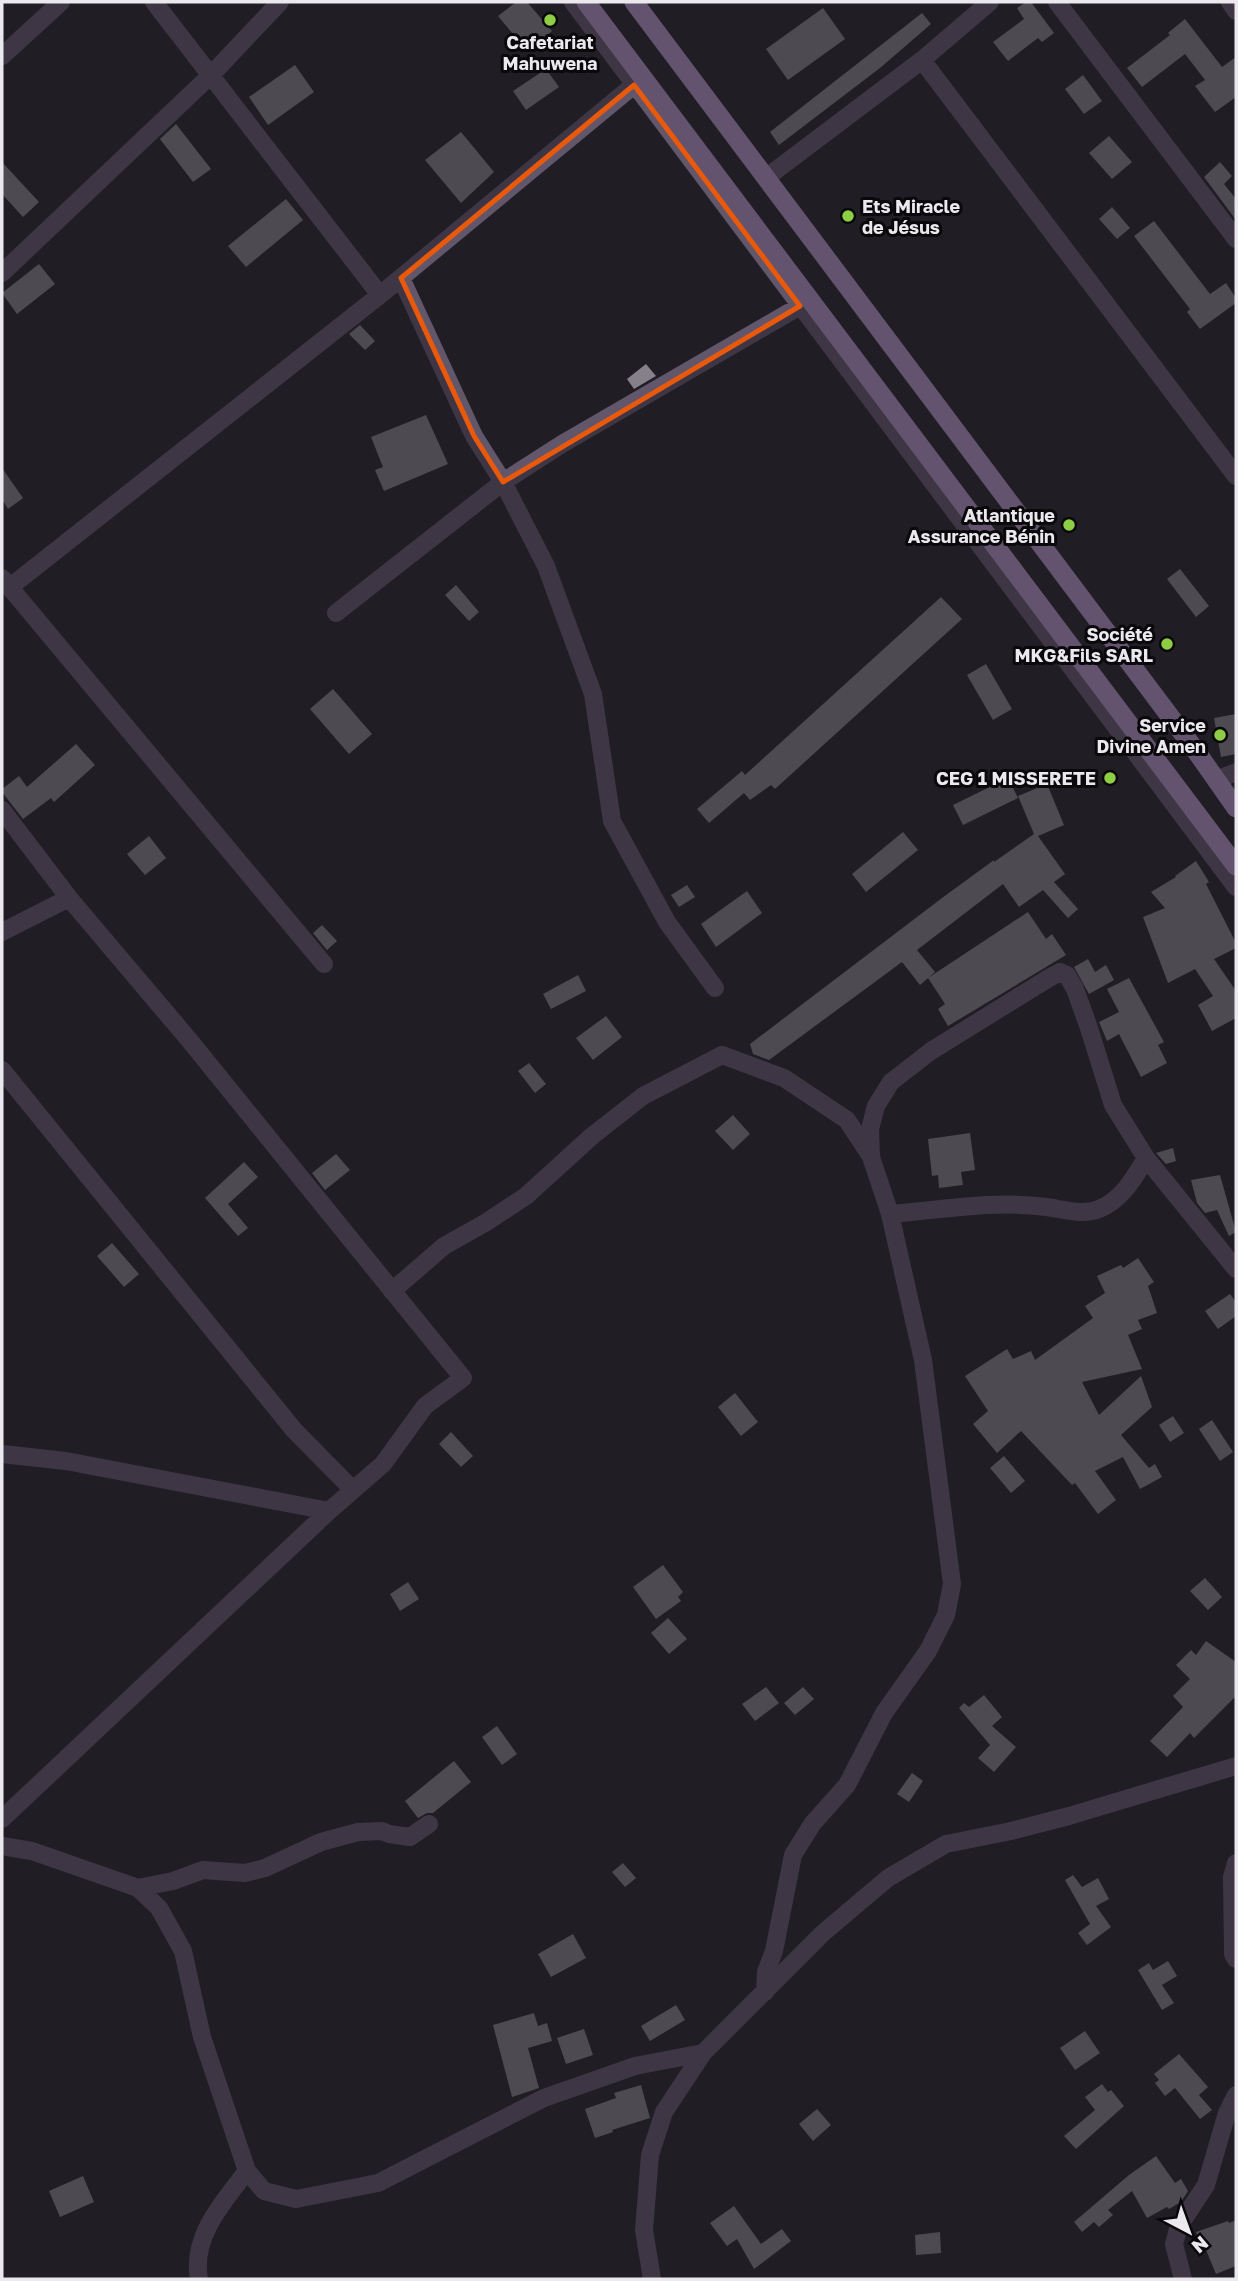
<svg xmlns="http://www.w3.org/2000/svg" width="1238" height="2281" font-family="'Golos Text',sans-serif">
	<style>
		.building { fill: #858089 }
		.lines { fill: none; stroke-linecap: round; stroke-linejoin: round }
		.minor { stroke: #62566b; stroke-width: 18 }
		.trunk { stroke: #b496c8; stroke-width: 19 }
		.marked { fill: none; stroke: #e8590c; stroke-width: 5; stroke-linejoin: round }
		.poi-dot { fill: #8dce44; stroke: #0a080b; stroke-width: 2.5 }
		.labels { text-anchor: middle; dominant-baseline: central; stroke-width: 6; stroke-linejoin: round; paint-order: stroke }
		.poi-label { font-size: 18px; font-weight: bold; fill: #ece9ee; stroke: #0a080b; text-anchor: end }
	</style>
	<rect width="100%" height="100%" fill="#211d24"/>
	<!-- building -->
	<path class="building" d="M516,2H527L552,31L528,52L498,16Z
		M1026,2H1031L1054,33L1042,42L1038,38L1008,61L993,42L1024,19L1017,8Z
		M823,8L845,39L788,80L766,49Z
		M922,13L931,24L880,68L779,145L770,132Z
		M1185,19L1222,67L1236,57V97L1215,112L1195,86L1205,80L1185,54L1142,87L1127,68L1170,35L1168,33Z
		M295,65L314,92L268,125L249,97Z
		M546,69L559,87L526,110L513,91Z
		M1083,75L1102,101L1084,114L1065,89Z
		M176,124L211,169L193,182L160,139Z
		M461,132L494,172L461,203L425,160Z
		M1109,136L1132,162L1112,179L1089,153Z
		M2,162L39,202L23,217L2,194Z
		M1220,162L1232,176L1224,184L1236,199V220L1204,177Z
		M286,199L303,220L246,267L228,246Z
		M1112,207L1130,228L1117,239L1099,219Z
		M1154,221L1210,294L1226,283L1236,298V303L1200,329L1187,312L1190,309L1134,236Z
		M39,264L55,284L17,314L2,293Z
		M360,325L375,341L365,350L349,334Z
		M646,364L656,376L634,389L627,379Z
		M426,415L448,464L384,491L375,470L383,467L371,437Z
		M2,468L23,498L8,509L2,499Z
		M1180,569L1209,606L1196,617L1167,579Z
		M456,585L479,612L469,621L445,595Z
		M941,597L962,619L775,789L771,785L750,800L744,793L709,823L697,809L742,771L745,775Z
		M986,664L1012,709L993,720L967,675Z
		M333,689L372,734L349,754L310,709Z
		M1236,714V754L1221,757L1214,718Z
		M76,744L95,765L54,802L51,798L23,819L2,792V789L19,776L27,787Z
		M1008,778L1018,798L963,825L953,805Z
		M1047,784L1064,825L1038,836L1065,874L1054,882L1078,909L1068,918L1043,890L1019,907L1003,884L917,950L935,972L920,985L902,962L769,1060L753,1054L750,1044L942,898L994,860V862L1034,834L1018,796Z
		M903,832L918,850L866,892L852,874Z
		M149,836L166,858L145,875L127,854Z
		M1196,861L1209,882L1206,884L1236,943V948L1214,959L1236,991V1018L1212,1031L1198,1005L1213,996L1195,969L1168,983L1143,917L1165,908L1151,892L1176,877L1175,876Z
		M687,885L695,897L679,907L671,895Z
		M747,891L762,913L716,947L701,924Z
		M1028,912L1046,939L1052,934L1066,955L948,1026L938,1009L945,1004L928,978Z
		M322,925L337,941L327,950L313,933Z
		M1088,959L1095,972L1106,965L1114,980L1089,994L1074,967Z
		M578,975L586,991L551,1009L543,994Z
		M1129,978L1164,1042L1158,1045L1167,1063L1141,1077L1119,1034L1107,1041L1099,1022L1119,1012L1107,989Z
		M606,1016L622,1037L593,1060L576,1038Z
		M529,1063L546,1084L535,1093L518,1071Z
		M733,1115L750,1134L733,1150L715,1131Z
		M970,1133L975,1170L961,1172L963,1185L939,1188L938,1175L932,1176L928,1139Z
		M1173,1148L1176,1161L1166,1164L1156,1153Z
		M336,1154L350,1170L325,1190L312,1173Z
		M244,1162L258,1177L228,1204L248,1228L238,1236L205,1198Z
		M1220,1175L1236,1232L1229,1236L1217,1210L1205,1213L1197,1203L1191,1180Z
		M112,1243L139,1274L124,1287L97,1256Z
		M1138,1258L1154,1282L1148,1286L1157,1313L1138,1320L1142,1329L1128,1335L1142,1369L1082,1382L1099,1415L1141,1376L1152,1407L1121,1435L1149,1468L1155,1464L1162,1477L1140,1489L1123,1457L1095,1471L1116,1500L1098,1514L1075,1483L1072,1485L1021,1431L997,1453L973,1424L988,1411L965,1376L1007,1349L1013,1359L1031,1351L1035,1360L1093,1318L1085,1306L1105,1293L1097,1276L1121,1265L1123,1268Z
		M1230,1294L1236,1302V1316L1218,1329L1205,1311Z
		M735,1393L758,1422L741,1436L718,1407Z
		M1173,1416L1184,1433L1170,1442L1159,1425Z
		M1212,1420L1233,1452L1220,1461L1199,1429Z
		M451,1432L473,1456L461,1467L439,1444Z
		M1004,1456L1025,1481L1011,1493L990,1468Z
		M663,1565L683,1592L678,1597L681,1601L656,1619L633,1587Z
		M1205,1578L1222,1597L1208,1610L1190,1591Z
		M408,1582L419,1599L400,1611L390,1594Z
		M668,1618L687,1639L669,1654L651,1633Z
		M1206,1641L1236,1662V1696L1194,1738L1190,1733L1167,1757L1150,1741L1183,1707L1173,1696L1190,1679L1176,1665L1191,1650L1196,1655Z
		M766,1687L779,1703L755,1721L742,1704Z
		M803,1687L814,1699L795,1715L784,1703Z
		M984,1695L1002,1717L992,1726L1016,1747L994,1772L978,1758L990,1745L959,1708L964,1703L969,1707Z
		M497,1726L517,1754L502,1765L482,1737Z
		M454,1761L471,1782L433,1813H427L418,1818L405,1801Z
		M912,1773L923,1781L909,1802L897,1794Z
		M623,1863L636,1878L625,1887L612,1872Z
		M1073,1875L1082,1887L1098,1878L1109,1899L1096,1906L1111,1927L1087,1945L1078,1933L1090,1924L1065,1880Z
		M573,1934L586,1958L551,1977L538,1954Z
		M1168,1961L1177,1976L1162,1985L1174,2003L1162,2010L1138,1970L1149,1963L1153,1970Z
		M676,2005L685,2020L650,2041L641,2026Z
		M534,2013L538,2026L547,2023L552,2041L528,2048L539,2088L512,2097L493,2025Z
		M584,2029L593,2055L566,2064L557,2038Z
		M1085,2031L1100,2053L1075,2070L1060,2048Z
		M1179,2054L1208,2087L1199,2095L1212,2110L1200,2119L1175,2088L1165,2096L1155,2083L1159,2080L1154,2074Z
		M1102,2084L1108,2092L1111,2090L1124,2106L1076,2149L1064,2136L1095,2110L1085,2097Z
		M641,2085L650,2118L612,2130L613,2132L595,2138L585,2109L616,2098L614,2093Z
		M817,2109L831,2125L813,2141L799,2124Z
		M1156,2156L1175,2183L1181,2179L1188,2191L1181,2202L1169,2209L1167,2207L1147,2218L1132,2191L1108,2210L1113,2215L1099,2227L1094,2222L1082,2232L1074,2222L1129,2175Z
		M83,2176L94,2202L60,2217L49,2191Z
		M734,2206L761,2244L782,2229L791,2241L754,2269L737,2239L727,2246L710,2223Z
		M1236,2220V2266L1216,2274L1206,2250L1203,2251L1196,2232L1228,2221L1229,2223Z
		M940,2232L941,2253L916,2255L915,2235Z"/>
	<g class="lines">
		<!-- minor -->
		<path class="minor" d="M154,2L380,295
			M573,2L1236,887
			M1057,2L1236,239
			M1230,2L1236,11
			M2,56L61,2
			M922,60L1236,476
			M767,177L922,60L990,2
			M2,273L211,75L280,2
			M401,278L474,436L503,482L546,566L593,694L612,821L667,922L715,988
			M2,578L324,964
			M10,587L380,295L634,85
			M336,613L503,482L562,444L800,306
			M1216,780L1236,772
			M2,810L69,898L190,1041L463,1378L425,1406L383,1464L329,1511L2,1819
			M2,932L69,898
			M2,1070L294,1430L353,1490
			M890,1214C941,1210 995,1200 1046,1207C1062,1209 1083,1216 1099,1209C1122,1200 1134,1178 1146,1158
			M392,1291L444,1246L485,1223L526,1196L592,1136L643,1096L722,1055L784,1078L847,1120L870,1155
			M2,1454L66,1461L329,1511
			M2,1846L32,1851L138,1888L159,1908L183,1951L202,2037L247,2171L264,2191L296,2199L378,2183L544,2098L635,2066L703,2053
			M1236,1863L1232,1877L1233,1954L1236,1959
			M138,1888L173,1881L203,1870L245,1873L265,1868L321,1842L358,1832L382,1831L389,1834L410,1837L429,1824
			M765,1992L766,1972L774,1951L793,1855L813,1823L847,1785L884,1713L928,1651L946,1615L952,1584L923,1360L890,1214L871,1157L870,1129L876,1106L891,1082L931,1051L1049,978L1060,972L1067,975L1075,989L1089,1028L1113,1105L1146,1158L1236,1269
			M199,2279C191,2237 223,2202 247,2171
			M652,2279L644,2230L650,2155L664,2112L703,2053L823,1933L888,1878L946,1844L1011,1831L1069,1816L1236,1766
			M1183,2279L1174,2244L1179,2226L1206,2185L1227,2113L1236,2095"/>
		<!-- trunk -->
		<path class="trunk" d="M586,2L1236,866
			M634,2L1196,751L1236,808"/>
	</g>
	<!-- marked area -->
	<path d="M0 0H1238V2281H0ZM634,85L800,306L503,482L474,436L401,278Z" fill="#211d24" fill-opacity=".55" fill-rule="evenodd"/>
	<path class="marked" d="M634,85L800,306L503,482L474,436L401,278Z"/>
	<!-- markers -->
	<g class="poi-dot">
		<circle cx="550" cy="20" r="7"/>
		<circle cx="848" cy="216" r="7"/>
		<circle cx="1069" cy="525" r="7"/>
		<circle cx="1167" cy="644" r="7"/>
		<circle cx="1220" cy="735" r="7"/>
		<circle cx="1110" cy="778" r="7"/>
	</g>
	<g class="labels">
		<!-- poi labels -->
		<g class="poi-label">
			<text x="550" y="42" text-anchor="middle">Cafetariat<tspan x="550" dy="21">Mahuwena</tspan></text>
			<text x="862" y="206" text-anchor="start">Ets Miracle<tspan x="862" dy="21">de Jésus</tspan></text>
			<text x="1055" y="515">Atlantique<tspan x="1055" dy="21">Assurance Bénin</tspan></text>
			<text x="1153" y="634">Société<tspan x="1153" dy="21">MKG&amp;Fils SARL</tspan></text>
			<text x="1206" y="725">Service<tspan x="1206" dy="21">Divine Amen</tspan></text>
			<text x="1096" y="778">CEG 1 MISSERETE</text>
		</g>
	</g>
	<!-- border -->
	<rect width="1238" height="2281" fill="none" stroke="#ece9ee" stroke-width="7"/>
	<!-- north arrow -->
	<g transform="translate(1189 2232) rotate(139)" stroke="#0a080b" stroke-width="5" paint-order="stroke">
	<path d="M0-5L12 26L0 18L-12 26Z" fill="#ece9ee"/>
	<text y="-10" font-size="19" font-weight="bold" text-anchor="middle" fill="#ece9ee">N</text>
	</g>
</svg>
